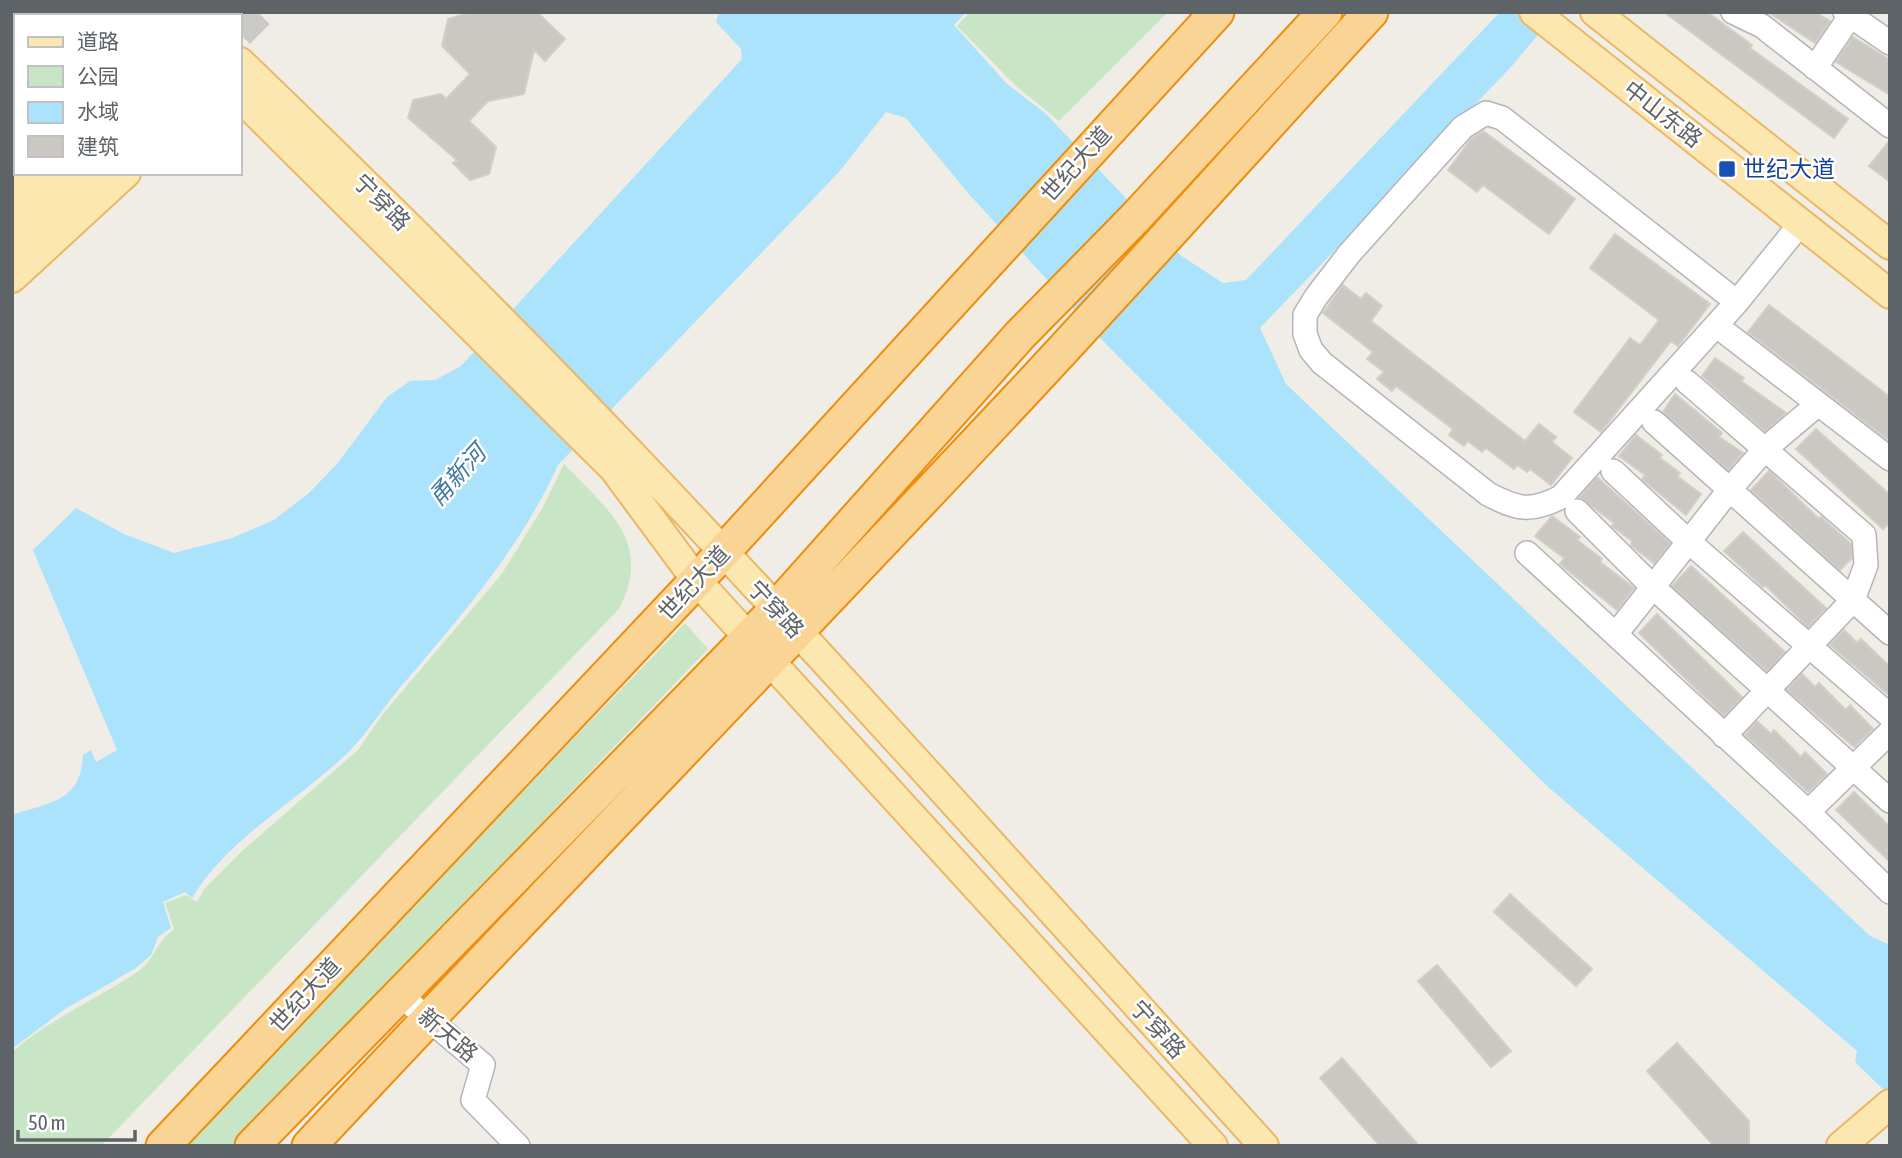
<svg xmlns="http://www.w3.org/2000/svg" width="1902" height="1158" font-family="'Asap Condensed','Noto Sans SC',sans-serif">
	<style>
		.commercial { fill: #fdf2df }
		.green { fill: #c8e6c5 }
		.water { fill: #abe2fc }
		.building { fill: #cbc8c3; stroke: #d4cec5; stroke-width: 2 }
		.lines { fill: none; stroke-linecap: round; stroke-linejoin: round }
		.major-tunnel { stroke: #cccac7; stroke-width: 28; stroke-dasharray: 28 14; stroke-linecap: butt }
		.minor-casing { stroke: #b2b5b9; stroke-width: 26 }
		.major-casing { stroke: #ecb763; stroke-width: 32 }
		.highway-casing { stroke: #ee8d09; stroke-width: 37 }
		.minor { stroke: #fff; stroke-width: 23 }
		.major { stroke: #fce7b0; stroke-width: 28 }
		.highway { stroke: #f9d495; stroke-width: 33 }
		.transit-dot { fill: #1a4fb4; stroke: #fff; stroke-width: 2.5 }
		.labels { text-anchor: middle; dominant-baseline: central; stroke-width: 5; stroke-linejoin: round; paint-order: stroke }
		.street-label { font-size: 23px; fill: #5e6367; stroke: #fff }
		.transit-label { font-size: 23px; fill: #164399; stroke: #fff; text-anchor: start }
		.water-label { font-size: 24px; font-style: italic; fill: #41789d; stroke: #fff }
	</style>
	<rect width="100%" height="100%" fill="#f0ede7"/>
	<!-- commercial -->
	<path class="commercial" d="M12,12H129L133,16H16V173L12,187Z"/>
	<!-- green -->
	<path class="green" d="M970,12H1168L1059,121L1015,85L957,26Z
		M564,464C607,509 654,542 619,609L101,1146H12V1052C50,1019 95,1000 136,973C156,959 155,943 174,929L165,903L186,895L197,902L205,888L242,851L358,750L382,715L501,575L543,507Z
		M685,623L708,649L231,1146H181Z"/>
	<!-- water -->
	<path class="water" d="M719,12H966L954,25L1006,83L1045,113L1180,255L1223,283L1246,280L1500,12H1557L1511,67L1260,328L1286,384L1870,936L1890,945V1096L1855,1062L1857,1051L1547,786L1103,341L968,193L906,118L886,112L839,172L558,465C519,551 459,618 398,690C379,713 363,740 340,760C292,804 227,840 192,898L185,892L163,902L171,928L158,937L151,955L136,968L65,1009L12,1049V815C50,802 81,802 83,755L91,750L96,762L117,750L33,550L76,508L124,534L174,553L232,538L274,520L309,493L337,464L387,397L410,381L435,380L461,366L742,59L741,49L716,22Z"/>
	<!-- building -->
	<path class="building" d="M471,12H537L565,39L545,61L534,50L524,94L488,101L469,121L496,147L489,174L470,180L453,163L457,160L408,118L413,100L441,94L446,99L470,74L442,46L448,19Z
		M1664,12H1707L1752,45L1750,48L1848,119L1834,138Z
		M1768,12H1815L1830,21L1815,43Z
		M1853,37L1890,60V95L1836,62Z
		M1483,131L1575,199L1549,234L1483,185L1477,192L1448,170L1472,138Z
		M1890,140V182L1869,166Z
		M1615,234L1710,304L1678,346L1671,341L1601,432L1574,412L1630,338L1640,345L1659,320L1590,268Z
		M1343,285L1361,299L1366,293L1382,306L1371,321L1525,441L1539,424L1556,437L1552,442L1572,458L1551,485L1530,469L1527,472L1517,465L1514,469L1486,448L1482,452L1468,441L1464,446L1449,435L1453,429L1396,386L1392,391L1377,379L1384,372L1367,359L1373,352L1323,313Z
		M1769,305L1890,397V441L1748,332Z
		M1715,358L1744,378L1741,381L1786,413L1765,431L1702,376Z
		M1675,394L1722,433L1719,437L1743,453L1728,470L1663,412Z
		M1816,429L1890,495V522L1883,529L1796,449Z
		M1636,435L1662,455L1660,458L1680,473L1677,476L1701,494L1686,515L1642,479L1645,475L1619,456Z
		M1769,471L1819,519L1821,517L1851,544L1852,558L1840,570L1751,490Z
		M1597,477L1670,543L1654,563L1631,545L1632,541L1612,526L1614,523L1580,497Z
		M1552,516L1580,537L1577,540L1602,559L1600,562L1634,588L1617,610L1560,564L1564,558L1535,536Z
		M1743,532L1826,608L1808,627L1765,585L1763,587L1724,551Z
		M1691,566L1785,652L1767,671L1672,586Z
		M1657,614L1742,697L1724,716L1639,633Z
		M1844,630L1857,643L1861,639L1890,667V696L1830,645Z
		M1802,674L1815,687L1819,683L1846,710L1850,705L1873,729L1854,747L1787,690Z
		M1757,721L1771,734L1774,730L1801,757L1805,752L1827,774L1808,792L1745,735Z
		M1854,792L1890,827V862L1836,810Z
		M1510,894L1592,969L1576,986L1494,912Z
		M1437,965L1511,1051L1491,1067L1418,981Z
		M1677,1043L1749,1121V1146H1714L1647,1071Z
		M1342,1058L1419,1146H1380L1320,1078Z"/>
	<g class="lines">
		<!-- major-tunnel -->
		<path class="major-tunnel" d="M227,16L231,12
			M240,34L262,12"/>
		<defs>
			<path id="minor" d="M1733,12L1762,26L1890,126
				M1845,12L1890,43
				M1815,68L1853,12
				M1737,302L1502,118L1486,113L1463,127L1349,254L1316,297L1305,315V334L1311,350L1322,363L1488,494C1517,509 1530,513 1561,497L1737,302L1801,223
				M1726,333L1890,459
				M1687,382L1864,535L1866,565L1853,600L1724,736
				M1654,422L1890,633
				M1613,471L1688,541L1890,716
				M1577,511L1654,588L1890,801
				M1527,553L1808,812L1890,892
				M1616,634L1730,489L1766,448L1817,405
				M1808,812L1890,732
				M400,995L483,1065L473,1100L518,1146"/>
			<path id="major" d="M156,12L159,16
				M186,12L189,16
				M1534,12L1890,294
				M1595,12L1890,245
				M240,62C375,192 508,324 637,460C850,684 1056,916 1264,1146
				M240,97L614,469L697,581L1213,1146
				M12,195L35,173
				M12,222L66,173
				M12,252L94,173
				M12,278L126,173
				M1841,1146L1890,1104"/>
			<path id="highway" d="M163,1146L714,562L1217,12
				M252,1146L765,621L1020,335L1134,219L1325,12
				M309,1146C543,895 783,649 1018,398C1137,271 1253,140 1371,12"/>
		</defs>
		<!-- minor casing -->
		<use href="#minor" class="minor-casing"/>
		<!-- major casing -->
		<use href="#major" class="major-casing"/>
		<!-- highway casing -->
		<use href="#highway" class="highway-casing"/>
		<!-- minor -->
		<use href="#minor" class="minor"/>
		<!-- major -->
		<use href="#major" class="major"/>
		<!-- highway -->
		<use href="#highway" class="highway"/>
	</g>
	<!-- markers -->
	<rect class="transit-dot" x="1718" y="160" width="18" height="18" rx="3.5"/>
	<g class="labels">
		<!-- street labels -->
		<g class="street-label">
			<text transform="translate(1663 114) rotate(38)">中山东路</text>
			<text transform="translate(1076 164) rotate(-48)">世纪大道</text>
			<text transform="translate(382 202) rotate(45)">宁穿路</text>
			<text transform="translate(694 583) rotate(-47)">世纪大道</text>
			<text transform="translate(776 609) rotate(47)">宁穿路</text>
			<text transform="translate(305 995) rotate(-47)">世纪大道</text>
			<text transform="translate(1158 1029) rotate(48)">宁穿路</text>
			<text transform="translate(448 1035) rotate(40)">新天路</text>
		</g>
		<!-- transit labels -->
		<g class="transit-label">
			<text x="1743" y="169">世纪大道</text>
		</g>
		<!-- water labels -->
		<g class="water-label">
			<text transform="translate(457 475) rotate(-48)">甬新河</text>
		</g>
	</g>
	<!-- border -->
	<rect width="1902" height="1158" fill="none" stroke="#5e6367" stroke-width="28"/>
	<!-- legend -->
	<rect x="14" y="14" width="228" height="161" fill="#ffffff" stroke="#bfc1c2" stroke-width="2"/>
	<rect x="28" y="37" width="35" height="10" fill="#fce7b0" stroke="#bfc1c2" stroke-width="2"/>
	<text x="77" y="49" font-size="21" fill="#5e6367">道路</text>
	<rect x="28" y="66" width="35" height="21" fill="#c8e6c5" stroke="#bfc1c2" stroke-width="2"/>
	<text x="77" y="84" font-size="21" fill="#5e6367">公园</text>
	<rect x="28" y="102" width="35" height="21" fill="#abe2fc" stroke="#bfc1c2" stroke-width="2"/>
	<text x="77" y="119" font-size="21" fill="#5e6367">水域</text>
	<rect x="28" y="136" width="35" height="21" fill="#cbc8c3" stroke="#bfc1c2" stroke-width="2"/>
	<text x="77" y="154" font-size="21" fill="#5e6367">建筑</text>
	<!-- scale -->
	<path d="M18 1130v10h117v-10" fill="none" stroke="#5e6367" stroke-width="3.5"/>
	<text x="28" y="1130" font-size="21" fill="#5e6367" stroke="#ffffff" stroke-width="5" paint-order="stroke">50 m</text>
</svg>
